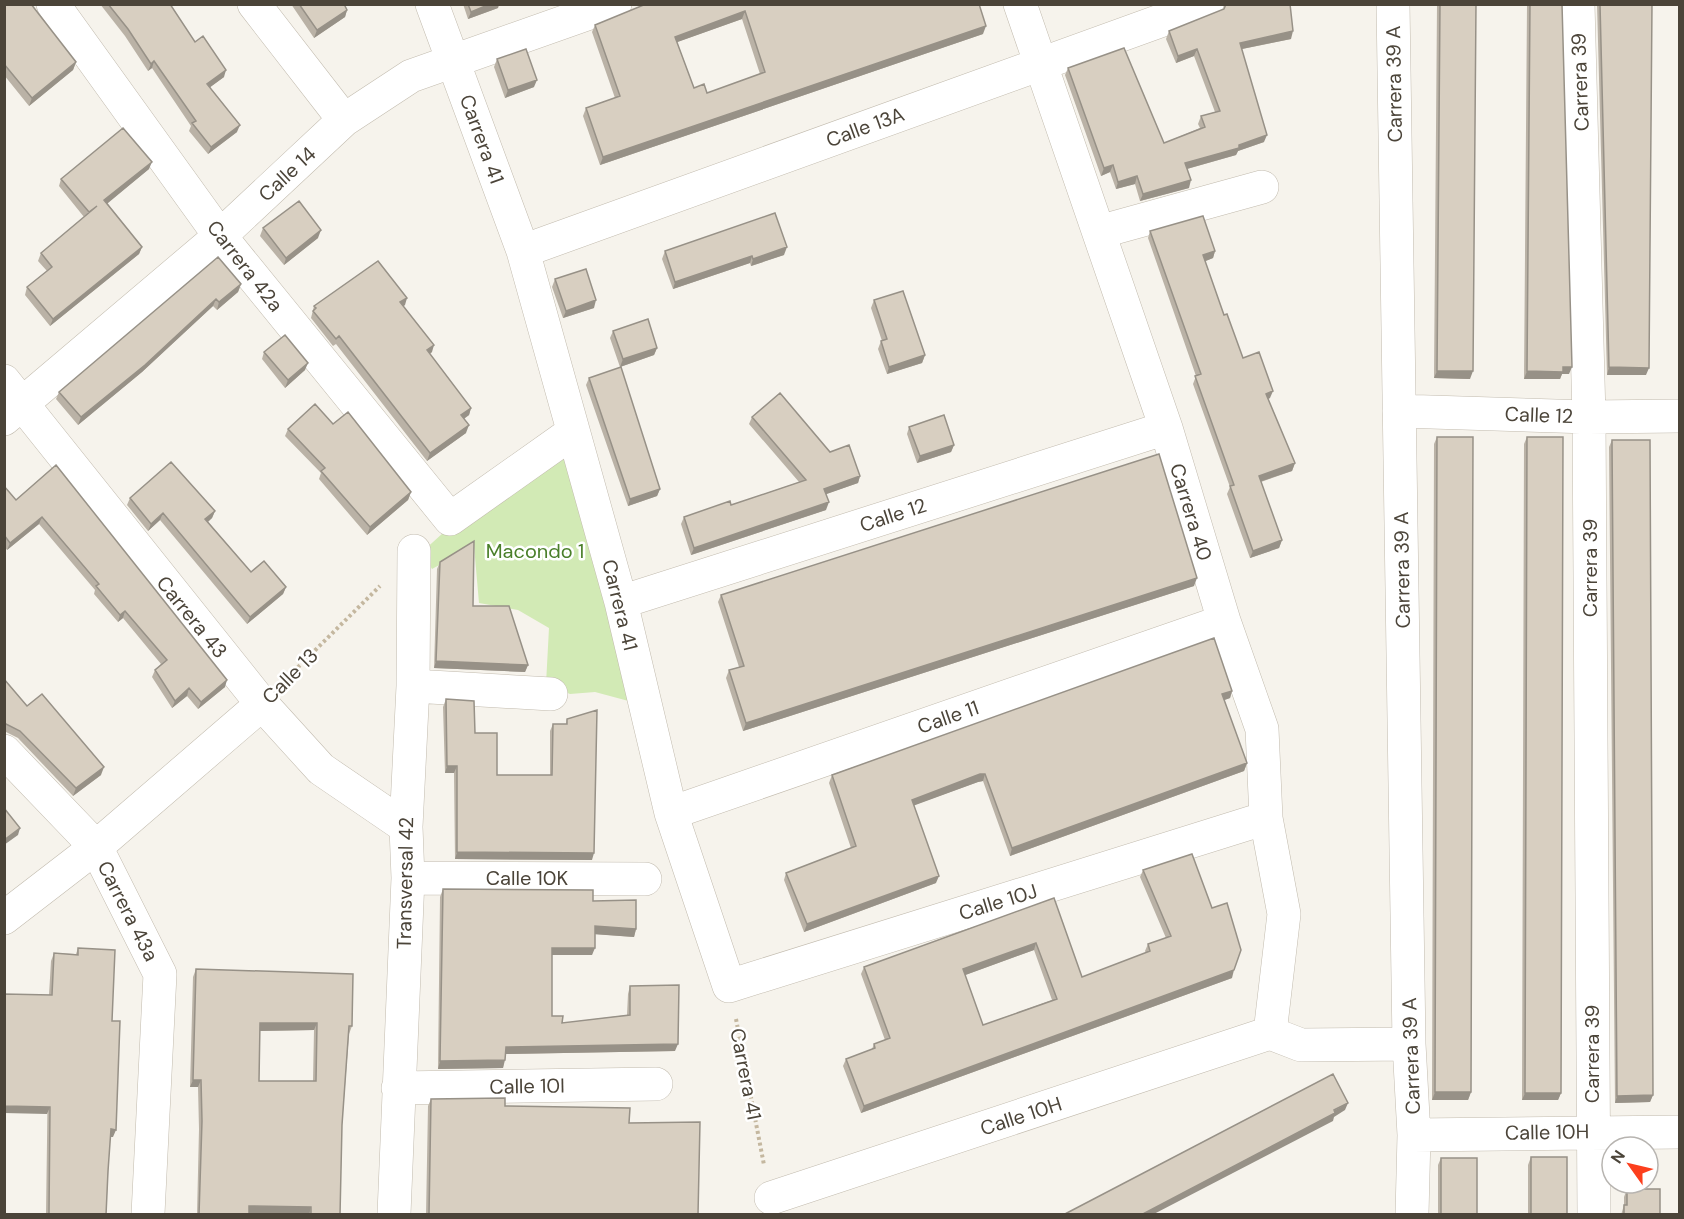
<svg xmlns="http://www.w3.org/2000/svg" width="1684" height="1219" font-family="'DM Sans',sans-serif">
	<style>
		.green { fill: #d2eab5 }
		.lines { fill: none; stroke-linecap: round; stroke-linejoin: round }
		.minor-casing { stroke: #c2bbae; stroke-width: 34 }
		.path { stroke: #c4b79f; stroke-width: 4; stroke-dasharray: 3 3; stroke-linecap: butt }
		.minor { stroke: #fff; stroke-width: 33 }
		.wall { fill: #bab2a6; fill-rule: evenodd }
		.shaded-wall { fill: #979187 }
		.building { fill: #d8cfc1; stroke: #979187; stroke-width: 1.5; fill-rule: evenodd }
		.labels { text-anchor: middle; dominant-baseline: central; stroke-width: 5; stroke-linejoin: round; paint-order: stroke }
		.street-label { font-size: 20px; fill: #4b4439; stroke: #fff }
		.park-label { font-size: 20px; fill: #4a7f2a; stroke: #fff }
	</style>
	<rect width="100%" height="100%" fill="#f6f3ec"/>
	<!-- green -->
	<path class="green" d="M567,443L636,703L595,692L570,694L546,684L549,628L518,610L479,603L474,546L432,569L422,552L454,523Z"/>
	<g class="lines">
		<defs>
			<path id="minor" d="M53,4L220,236L450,519L573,432
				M254,4L344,120
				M432,4L523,251L621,602L671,813L729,986L1266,818
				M1020,4L1166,428L1224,621L1262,729L1266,818L1284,914L1270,1033
				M1393,4L1409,1044L1414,1135L1412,1214
				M1578,4L1589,417L1594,1214
				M1099,232L1262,187
				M523,251L1207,4
				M4,381L262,704L321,769L406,827
				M1399,411L1589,417L1680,416
				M4,419L220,236L344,120L411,76L615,4
				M621,602L1166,428
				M413,686L551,694
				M4,751L96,847L160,974L148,1214
				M671,813L1224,621
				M408,878L645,879
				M4,918L96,847L262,704
				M1270,1033L1301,1045L1409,1044
				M398,1088L656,1084
				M1414,1135L1680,1132
				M771,1198L1270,1033
				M394,1214L408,878L406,827L413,686L414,551"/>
		</defs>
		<!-- minor casing -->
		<use href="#minor" class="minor-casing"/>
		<!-- path -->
		<path class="path" d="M285,680L380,586
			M736,1019L764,1165"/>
		<!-- minor -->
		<use href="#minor" class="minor"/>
	</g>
	<!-- wall -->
	<path class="wall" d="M4,4L76,62L73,70L29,106L4,75Z
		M100,4H170L195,42L224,77L210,87L237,132L208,154L189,131L191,126L152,68L148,71L125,36Z
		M291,4H344L347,10L345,17L314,38Z
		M463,4H499L498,8L468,19Z
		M646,4H979L983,34L600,165L583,116L586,108L615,98L592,32L595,25ZM742,19L760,74L707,93L694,88L677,42Z
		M1225,4H1290L1291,39L1242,49L1264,142L1238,151L1236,155L1187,169L1189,188L1140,201L1135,184L1116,189L1110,172L1101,176L1065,75L1068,68L1164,143L1200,128L1198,124L1201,116L1215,112L1194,56L1176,63L1166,39L1169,31L1224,9Z
		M1437,4H1476L1470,379L1434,378Z
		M1527,4H1562L1569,374H1562L1560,379H1524Z
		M1597,4H1652L1646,375H1607Z
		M497,59L534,87L505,98L494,67Z
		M149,169L107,203L142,247L139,254L50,326L25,295L27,287L47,271L38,261L41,253L84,217L59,186L61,179Z
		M263,228L318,238L284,265L260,236Z
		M1150,231L1215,251L1213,258L1205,261L1224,315L1243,358L1270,398L1268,399L1295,463L1292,471L1261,482L1282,540L1279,548L1250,558L1227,494L1230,487L1193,384L1196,376L1148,238Z
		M665,251L784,255L751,266L750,263L673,289L662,259Z
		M555,279L594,308L563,318L552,287Z
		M241,284L238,292L217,310L213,306L142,372L78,425L56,399L59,392Z
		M874,300L925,355L922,363L887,374L878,349L881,341H882L871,308Z
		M405,305L403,306L432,352L430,354L471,408L469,415L464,419L466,433L427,461L336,344L333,346L311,318L314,306Z
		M613,331L657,348L654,355L620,367L610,338Z
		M264,352L305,370L285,388L262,359Z
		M589,378L660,489L657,496L628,506L586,385Z
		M752,417L830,452L860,476L858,483L826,494V510L691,555L681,524L684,517L731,505L799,482L749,424Z
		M909,427L954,445L951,452L917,463L907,434Z
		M288,429L411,492L408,500L367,535L319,479L321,473L285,436Z
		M1437,437L1471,1092L1468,1100H1432L1434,444Z
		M1527,437L1561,1093L1558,1100H1522L1524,444Z
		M1612,440L1653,1095L1650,1102L1615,1103L1609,447Z
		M56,465L225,687L198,709L187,696L172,708L152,677L155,670L161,664L123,618L118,622L94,594L95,590L39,524L7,550L4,546V486L16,500Z
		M130,498L215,511L212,518L208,522L251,572L286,587L283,594L247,624L160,520L148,531L127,505Z
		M440,562L473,606L528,665L525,672L434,668L437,569Z
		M1194,586L743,731L726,678L729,670L739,667L718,602L721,595Z
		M4,679L27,706L101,775L73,796L18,738L4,731Z
		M1232,691L1230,698L1224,700L1247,763L1244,771L1010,856L983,781L978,782L914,805L936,883L804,932L784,880L786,873L851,848L829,783L832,775Z
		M446,699L475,733L497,775H550V731L553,724H566L567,719L592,860L455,859L454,773H445L443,707Z
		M1143,870L1232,978L861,1113L843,1066L846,1059L872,1049L874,1044L885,1040L861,974L864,967L1054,898L1082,977L1146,953L1145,951L1148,944L1166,938L1140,877ZM1034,950L1052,1000L983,1025L965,975Z
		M443,889L593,901L636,929L634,937L595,934L592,955H552V1016L562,1023L627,1015L628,994L630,986L675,1051L505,1054L503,1068L438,1069L440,897Z
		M78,948L112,1021L113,1137H110L106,1215H46L49,995L51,961L54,953L76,954Z
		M196,969L352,1026L349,1034L342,1125L340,1215L249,1213V1215H197L199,1129L198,1087H190L193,977ZM314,1030L313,1081H259L260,1031Z
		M431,1099L505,1106L629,1123L698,1215H426L428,1106Z
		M1531,1157L1567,1215H1528V1165Z
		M1441,1158L1477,1215H1438V1165Z
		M1627,1189L1660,1215H1621L1624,1205V1197Z"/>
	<!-- shaded-wall -->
	<path class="shaded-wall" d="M490,4H499L498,8L468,19L471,12Z
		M347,10L345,17L314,38L317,30Z
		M745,11L742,19L672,44L675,37Z
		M986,26L983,34L600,165L603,157Z
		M1293,31L1291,39L1237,50L1240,43Z
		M1197,49L1194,56L1176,63L1178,56Z
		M154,61L152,68L148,71L151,64Z
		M76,62L73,70L29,106L32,98Z
		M226,70L224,77L205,91L207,84Z
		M537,80L534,87L505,98L508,90Z
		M240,125L237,132L208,154L211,147Z
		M1267,135L1264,142L1238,151L1236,155L1183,170L1185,163Z
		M152,162L149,169L102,208L104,200Z
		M1113,165L1110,172L1101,176L1104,168Z
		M1137,176L1135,184L1116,189L1118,182Z
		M1191,180L1189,188L1140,201L1143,194Z
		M321,230L318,238L284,265L286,258Z
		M142,247L139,254L50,326L53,319Z
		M787,247L784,255L751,266L753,259Z
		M1215,251L1213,258L1201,263L1203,255Z
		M752,256L750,263L673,289L675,282Z
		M241,284L238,292L217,310L219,302Z
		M407,298L405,305L398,310L400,302Z
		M216,299L213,306L142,372L78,425L81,417Z
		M596,300L594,308L563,318L566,311Z
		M434,345L432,352L424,357L427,350Z
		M657,348L654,355L620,367L623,359Z
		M925,355L922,363L887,374L889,367Z
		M308,363L305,370L285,388L288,380Z
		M1563,367H1572L1569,374H1562L1560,379H1524L1527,371Z
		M1609,367L1649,368L1646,375H1607Z
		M1437,371H1473L1470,379L1434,378Z
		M1273,391L1270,398L1263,401L1266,394Z
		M471,408L469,415L459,422L461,415Z
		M469,425L466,433L427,461L430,453Z
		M954,445L951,452L917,463L920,456Z
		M1295,463L1292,471L1256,483L1259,476Z
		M860,476L858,483L821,496L824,489Z
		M660,489L657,496L628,506L630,499Z
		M411,492L408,500L367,535L370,527Z
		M829,502L826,510L691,555L694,548Z
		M215,511L212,518L203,526L205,519Z
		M163,513L160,520L148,531L151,524Z
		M42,517L39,524L7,550L10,543Z
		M1282,540L1279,548L1250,558L1253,551Z
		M1197,578L1194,586L743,731L746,723Z
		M286,587L283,594L247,624L250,617Z
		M125,611L123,618L118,622L120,615Z
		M436,661L528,665L525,672L434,668Z
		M227,680L225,687L198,709L201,702Z
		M189,688L187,696L172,708L175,701Z
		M1232,691L1230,698L1219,702L1222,694Z
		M1247,763L1244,771L1010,856L1012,848Z
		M447,766H457L454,773H445Z
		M104,767L101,775L73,796L76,788Z
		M980,774H985L983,781L978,782L910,807L912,800Z
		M20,828L18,835L4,845V840Z
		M457,852L594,853L592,860L455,859Z
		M939,876L936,883L804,932L807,924Z
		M595,926L636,929L634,937L592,934Z
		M1036,943L1034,950L960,977L963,969Z
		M552,948H595L592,955H550Z
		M1234,970L1232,978L861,1113L864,1106Z
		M260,1023H317L314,1030L258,1031Z
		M678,1044L675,1051L503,1054L506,1047Z
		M505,1060L503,1068L438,1069L440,1061Z
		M193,1080H201L198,1087H190Z
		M1435,1092H1471L1468,1100H1432Z
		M1525,1093H1561L1558,1100H1522Z
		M1653,1095L1650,1102L1615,1103L1617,1096Z
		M1348,1103L1345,1110L1334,1117L1333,1121L1152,1215H1141Z
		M4,1106L50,1107L47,1114L4,1113Z
		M111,1129L116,1130L113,1137H108Z
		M249,1206L311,1207L309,1215L246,1213Z"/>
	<!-- building -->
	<path class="building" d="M4,4H31L76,62L32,98L4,64Z
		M108,4H170L195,42L203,36L226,70L207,84L240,125L211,147L192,123L196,121L154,61L151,64L128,29Z
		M299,4H344L347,10L317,30Z
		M468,4H490L471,12Z
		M646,4H979L986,26L603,157L586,108L620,96L595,25ZM745,11L765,72L707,93L704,84L694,88L675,37Z
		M1226,4H1290L1293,31L1240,43L1267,135L1239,145V148L1185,163L1191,180L1143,194L1137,176L1118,182L1113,165L1104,168L1068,68L1124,48L1164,143L1205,127L1201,116L1220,111L1197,49L1178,56L1169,31L1224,9Z
		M1440,4H1476L1473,371H1437Z
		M1530,4H1562L1572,367H1563V372L1527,371Z
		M1600,4H1652L1649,368L1609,367Z
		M526,49L537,80L508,90L497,59Z
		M123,128L152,162L104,200L142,247L53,319L27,287L52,267L41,253L97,206L89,212L61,179Z
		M299,201L321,230L286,258L263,228Z
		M775,213L787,247L753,259L752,256L675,282L665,251Z
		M1203,216L1215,251L1203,255L1224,315L1227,314L1243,358L1259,352L1273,391L1266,394L1295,463L1259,476L1282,540L1253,551L1230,486L1234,485L1195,376L1201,374L1150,231Z
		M218,257L241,284L219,302L216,299L145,365L81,417L59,392Z
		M378,261L407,298L400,302L434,345L427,350L471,408L461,415L469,425L430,453L339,336L336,339L313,311L316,308L314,306Z
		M586,269L596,300L566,311L555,279Z
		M903,291L925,355L889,367L881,341L887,339L874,300Z
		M648,319L657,348L623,359L613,331Z
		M285,335L308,363L288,380L264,352Z
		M621,367L660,489L630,499L589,378Z
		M780,393L830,452L849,445L860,476L824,489L829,502L694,548L684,517L730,501L731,505L806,480L752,417Z
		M315,404L333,424L348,412L411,492L370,527L321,471L325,468L288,429Z
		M944,415L954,445L920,456L909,427Z
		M1437,437H1473L1471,1092H1435Z
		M1527,437H1563L1561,1093H1525Z
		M1612,440H1650L1653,1095L1617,1096Z
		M1159,454L1197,578L746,723L729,670L744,666L721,595Z
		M171,462L215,511L205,519L251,572L264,561L286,587L250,617L163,513L151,524L130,498Z
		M56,465L227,680L201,702L189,688L175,701L155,670L167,660L125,611L120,615L96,586L99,584L42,517L10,543L4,535V486L16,500Z
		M474,541L473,606H509L528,665L436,661L440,562Z
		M1214,638L1232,691L1222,694L1247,763L1012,848L985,774H980L912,800L939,876L807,924L786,873L856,846L832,775Z
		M4,679L27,706L42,694L104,767L76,788L20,731L4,723Z
		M446,699L474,701L475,733H497V775H552L553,724H567V719L597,710L594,853L457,852V766H447Z
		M4,808L20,828L4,840Z
		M1192,854L1212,908L1227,903L1241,950L1234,970L864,1106L846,1059L875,1048L874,1044L890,1038L864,967L1054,898L1082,977L1150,951L1148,944L1171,936L1143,870ZM1036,943L1057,999L983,1025L963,969Z
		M443,889L593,890V901L636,900V929L595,926V948H552V1016H563L562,1023L630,1015V986L679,985L678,1044L506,1047L505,1060L440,1061Z
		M78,948L115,950L112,1021H120L116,1130L111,1129L108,1171L106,1215H49L50,1107L4,1106V994L52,995L54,953L78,955Z
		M196,969L353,974L352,1026H349L342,1125L340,1215H311V1207L249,1206V1215H199L202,1121L201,1080H193ZM260,1023H317L316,1081H259Z
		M1333,1074L1348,1103L1334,1110L1335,1113L1141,1215H1063Z
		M505,1098V1106L630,1108L629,1123L700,1122L698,1215H429L431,1099Z
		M1531,1157H1567V1215H1531Z
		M1441,1158H1477V1215H1441Z
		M1627,1189H1660V1215H1624V1205H1627Z"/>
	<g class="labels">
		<!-- street labels -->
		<g class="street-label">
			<text transform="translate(1580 82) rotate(-92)">Carrera 39</text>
			<text transform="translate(1394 84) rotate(-91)">Carrera 39 A</text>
			<text transform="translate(865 127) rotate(-20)">Calle 13A</text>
			<text transform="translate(482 139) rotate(70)">Carrera 41</text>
			<text transform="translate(287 174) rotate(-43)">Calle 14</text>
			<text transform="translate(245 266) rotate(52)">Carrera 42a</text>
			<text transform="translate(1539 415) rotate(2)">Calle 12</text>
			<text transform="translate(1191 512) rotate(73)">Carrera 40</text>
			<text transform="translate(893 515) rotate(-18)">Calle 12</text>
			<text transform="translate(1590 568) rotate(-90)">Carrera 39</text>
			<text transform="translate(1402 570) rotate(-91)">Carrera 39 A</text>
			<text transform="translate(620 605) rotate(76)">Carrera 41</text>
			<text transform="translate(192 617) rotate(51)">Carrera 43</text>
			<text transform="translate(290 676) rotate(-45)">Calle 13</text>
			<text transform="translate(948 717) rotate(-19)">Calle 11</text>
			<text x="527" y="878">Calle 10K</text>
			<text transform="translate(405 883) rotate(-89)">Transversal 42</text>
			<text transform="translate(998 902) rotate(-17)">Calle 10J</text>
			<text transform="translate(128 911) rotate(63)">Carrera 43a</text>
			<text transform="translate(1592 1054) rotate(-90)">Carrera 39</text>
			<text transform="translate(1411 1056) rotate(-92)">Carrera 39 A</text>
			<text transform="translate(746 1074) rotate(79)">Carrera 41</text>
			<text transform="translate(527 1086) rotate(-1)">Calle 10I</text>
			<text transform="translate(1021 1116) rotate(-18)">Calle 10H</text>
			<text transform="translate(1547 1132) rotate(-1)">Calle 10H</text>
		</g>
		<!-- park labels -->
		<g class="park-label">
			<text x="535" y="551">Macondo 1</text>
		</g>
	</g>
	<!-- border -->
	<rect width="1684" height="1219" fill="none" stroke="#4b4439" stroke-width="12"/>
	<!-- north arrow -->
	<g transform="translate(1630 1165) rotate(304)"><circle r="28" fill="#ffffff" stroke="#b7b4b0" stroke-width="1.5"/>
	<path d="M0-4.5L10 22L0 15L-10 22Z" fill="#fc3f1d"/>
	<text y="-9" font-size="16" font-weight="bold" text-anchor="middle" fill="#4b4439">N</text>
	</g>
</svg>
